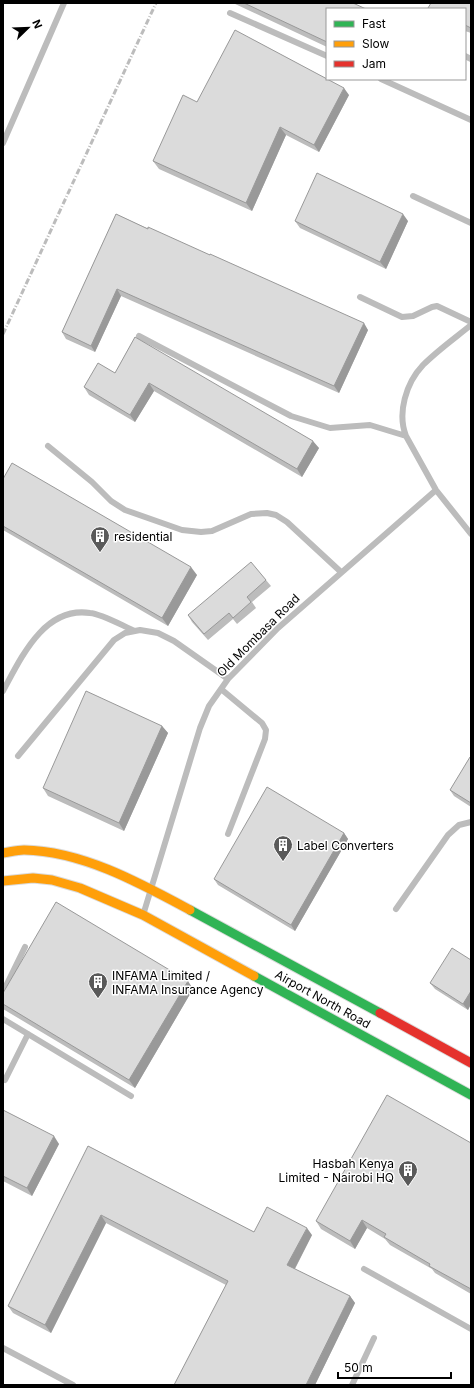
<svg xmlns="http://www.w3.org/2000/svg" width="474" height="1388" font-family="Inter,sans-serif">
	<style>
		.lines { fill: none; stroke-linecap: round; stroke-linejoin: round }
		.fast-casing { stroke: #dbdbdb; stroke-width: 11 }
		.slow-casing { stroke: #dbdbdb; stroke-width: 11 }
		.jam-casing { stroke: #dbdbdb; stroke-width: 11 }
		.lane { stroke: #bcbcbc; stroke-width: 6 }
		.fast { stroke: #30b455; stroke-width: 9 }
		.slow { stroke: #ff9f0a; stroke-width: 9 }
		.jam { stroke: #e5322d; stroke-width: 9 }
		.rail { stroke: #bcbcbc; stroke-width: 3; stroke-dasharray: 6 2 1 2; stroke-linecap: butt }
		.wall { fill: #bcbcbc }
		.shaded-wall { fill: #999 }
		.building { fill: #dbdbdb; stroke: #999 }
		.labels { text-anchor: middle; dominant-baseline: central; stroke-width: 3; stroke-linejoin: round; paint-order: stroke }
		.poi-label { font-size: 12px; fill: #000; stroke: #fff; text-anchor: start }
		.street-label { font-size: 12px; fill: #000; stroke: #fff }
	</style>
	<rect width="100%" height="100%" fill="#fff"/>
	<g class="lines">
		<defs>
			<path id="fast" d="M190,910L380,1013
				M254,976L471,1095"/>
			<path id="slow" d="M3,853C10,852 17,850 24,850C82,851 140,883 190,910
				M3,881L33,878L52,880L80,888L143,915L254,976"/>
			<path id="jam" d="M380,1013L471,1063"/>
		</defs>
		<!-- fast casing -->
		<use href="#fast" class="fast-casing"/>
		<!-- slow casing -->
		<use href="#slow" class="slow-casing"/>
		<!-- jam casing -->
		<use href="#jam" class="jam-casing"/>
		<!-- lane -->
		<path class="lane" d="M230,13L327,56
			M465,56L471,59
			M381,79L471,120
			M3,143L64,3
			M413,196L471,223
			M360,297L402,317L413,316L432,307L437,306L471,322
			M471,325C455,338 438,350 423,365C406,383 397,413 406,436L436,490L471,534
			M139,336L291,416L330,428L370,425L406,436
			M48,446L92,482L111,501L125,510L182,530L201,532L212,531L251,514L267,513L276,515L287,522L341,572
			M221,689L262,723L266,730L265,739L228,834
			M3,691C21,658 44,606 90,613C102,614 123,626 135,631
			M18,756L114,640L125,633L140,630L158,633L174,641L228,679
			M396,909L448,835L459,825L471,822
			M144,912L200,728L209,706L228,679L278,628L436,490
			M3,992L25,947
			M3,1019L131,1096
			M5,1080L28,1034
			M364,1269L471,1329
			M3,1348L73,1385
			M352,1385L374,1338"/>
		<!-- fast -->
		<use href="#fast" class="fast"/>
		<!-- slow -->
		<use href="#slow" class="slow"/>
		<!-- jam -->
		<use href="#jam" class="jam"/>
		<!-- rail -->
		<path class="rail" d="M3,334L156,3"/>
	</g>
	<!-- wall -->
	<path class="wall" d="M233,3H353L327,9V47Z
		M471,3V33L465,31V9H429L428,8Z
		M349,95L319,152L286,135L252,211L159,169L153,161L197,102Z
		M116,214L368,330L339,393L121,296L95,352L66,339L62,332Z
		M295,221H408L386,269L300,228Z
		M135,337L319,448L302,477L154,391L135,422L89,395L84,387L115,373Z
		M3,479L197,575L168,626L3,530Z
		M266,580L271,586L252,602L256,608L237,624L233,619L208,640L192,622L188,615Z
		M162,726L168,733L124,831L48,796L43,788Z
		M471,757V807L454,796L450,790Z
		M344,833L348,839L295,931L218,885L214,879Z
		M471,960V1004L468,1010L435,989L430,983Z
		M193,989L135,1088L3,1009V993Z
		M3,1110L59,1144L32,1196L3,1181Z
		M471,1143V1294L435,1273L432,1269L390,1245L385,1239L367,1228L355,1249L321,1229L316,1221Z
		M88,1146L254,1232L312,1235L295,1269L350,1296L355,1303L315,1385H174L226,1285L106,1223L51,1333L13,1313L8,1306Z"/>
	<!-- shaded-wall -->
	<path class="shaded-wall" d="M344,88L349,95L319,152L314,145Z
		M280,127L286,135L252,211L246,203Z
		M403,214L408,221L386,269L380,262Z
		M117,289L121,296L95,352L91,346Z
		M364,323L368,330L339,393L334,386Z
		M149,383L154,391L135,422L130,415Z
		M313,441L319,448L302,477L297,469Z
		M191,567L197,575L168,626L162,618Z
		M162,726L168,733L124,831L119,823Z
		M344,833L348,839L295,931L291,925Z
		M188,981L193,989L135,1088L129,1080Z
		M471,991V1004L468,1010L463,1004Z
		M54,1136L59,1144L32,1196L27,1188Z
		M101,1215L106,1223L51,1333L45,1325Z
		M362,1220L367,1228L355,1249L350,1241Z
		M307,1228L312,1235L293,1272L287,1265Z
		M350,1296L355,1303L315,1385H306Z"/>
	<!-- building -->
	<path class="building" d="M244,3H353L366,9H327V42Z
		M431,3H471V28L465,25V9H430L428,8Z
		M235,30L344,88L314,145L280,127L246,203L153,161L183,95L197,102Z
		M317,173L403,214L380,262L295,221Z
		M116,214L148,229V227L210,255V254L364,323L334,386L117,289L91,346L62,332Z
		M135,337L313,441L297,469L149,383L130,415L84,387L98,363L115,373Z
		M12,463L191,567L162,618L3,526V479Z
		M251,562L266,580L247,597L251,602L233,618L229,613L204,634L188,615Z
		M86,691L162,726L119,823L43,788Z
		M470,757H471V803L450,790Z
		M267,787L344,833L291,925L214,879Z
		M56,902L188,981L129,1080L3,1004V993Z
		M452,948L471,960V991L463,1004L430,983Z
		M387,1095L471,1143V1289L429,1266L430,1264L384,1237L386,1234L362,1220L350,1241L316,1221Z
		M3,1110L54,1136L27,1188L3,1176Z
		M88,1146L254,1232L267,1207L307,1228L287,1265L350,1296L306,1385H174L228,1281L101,1215L45,1325L8,1306Z"/>
	<!-- icons -->
	<defs>
		<symbol id="building-pin" viewBox="-11 -11 22 30"><path d="M0 17L-7.5 6A9.5 9.5 0 1 1 7.5 6Z" fill="#595959" stroke="#fff"/><path d="M-4-6H4V6H1V3H-1V6H-4ZM-2.5-4.3h1.7v1.8h-1.7ZM.8-4.3h1.7v1.8H.8ZM-2.5-1h1.7V.8h-1.7ZM.8-1h1.7V.8H.8Z" fill="#fff"/></symbol>
	</defs>
	<g fill-rule="evenodd">
		<use href="#building-pin" x="89" y="525" width="22" height="30"/>
		<use href="#building-pin" x="272" y="834" width="22" height="30"/>
		<use href="#building-pin" x="87" y="971" width="22" height="30"/>
		<use href="#building-pin" x="397" y="1159" width="22" height="30"/>
	</g>
	<g class="labels">
		<!-- poi labels -->
		<g class="poi-label">
			<text x="114" y="536">residential</text>
			<text x="297" y="845">Label Converters</text>
			<text x="112" y="975">INFAMA Limited /<tspan x="112" dy="14">INFAMA Insurance Agency</tspan></text>
			<text x="394" y="1163" text-anchor="end">Hasbah Kenya<tspan x="394" dy="14">Limited - Nairobi HQ</tspan></text>
		</g>
		<!-- street labels -->
		<g class="street-label">
			<text transform="translate(258 635) rotate(-45)">Old Mombasa Road</text>
			<text transform="translate(323 999) rotate(29)">Airport North Road</text>
		</g>
	</g>
	<!-- border -->
	<rect width="474" height="1388" fill="none" stroke="#000000" stroke-width="8"/>
	<!-- legend -->
	<rect x="326" y="8" width="140" height="72" fill="#ffffff" stroke="#999999"/>
	<rect x="334" y="21" width="20" height="6" fill="#30b455" stroke="#999999"/>
	<text x="362" y="28" font-size="12" fill="#000000">Fast</text>
	<rect x="334" y="41" width="20" height="6" fill="#ff9f0a" stroke="#999999"/>
	<text x="362" y="48" font-size="12" fill="#000000">Slow</text>
	<rect x="334" y="61" width="20" height="6" fill="#e5322d" stroke="#999999"/>
	<text x="362" y="68" font-size="12" fill="#000000">Jam</text>
	<!-- north arrow -->
	<g transform="translate(28 28) rotate(67)" stroke="#ffffff" stroke-width="3" paint-order="stroke">
	<path d="M0-3L7 15L0 10L-7 15Z" fill="#000000"/>
	<text y="-6" font-size="11" font-weight="bold" text-anchor="middle" fill="#000000">N</text>
	</g>
	<!-- scale -->
	<path d="M338 1372v6h113v-6" fill="none" stroke="#000000" stroke-width="2"/>
	<text x="344" y="1372" font-size="12" fill="#000000" stroke="#ffffff" stroke-width="3" paint-order="stroke">50 m</text>
</svg>
